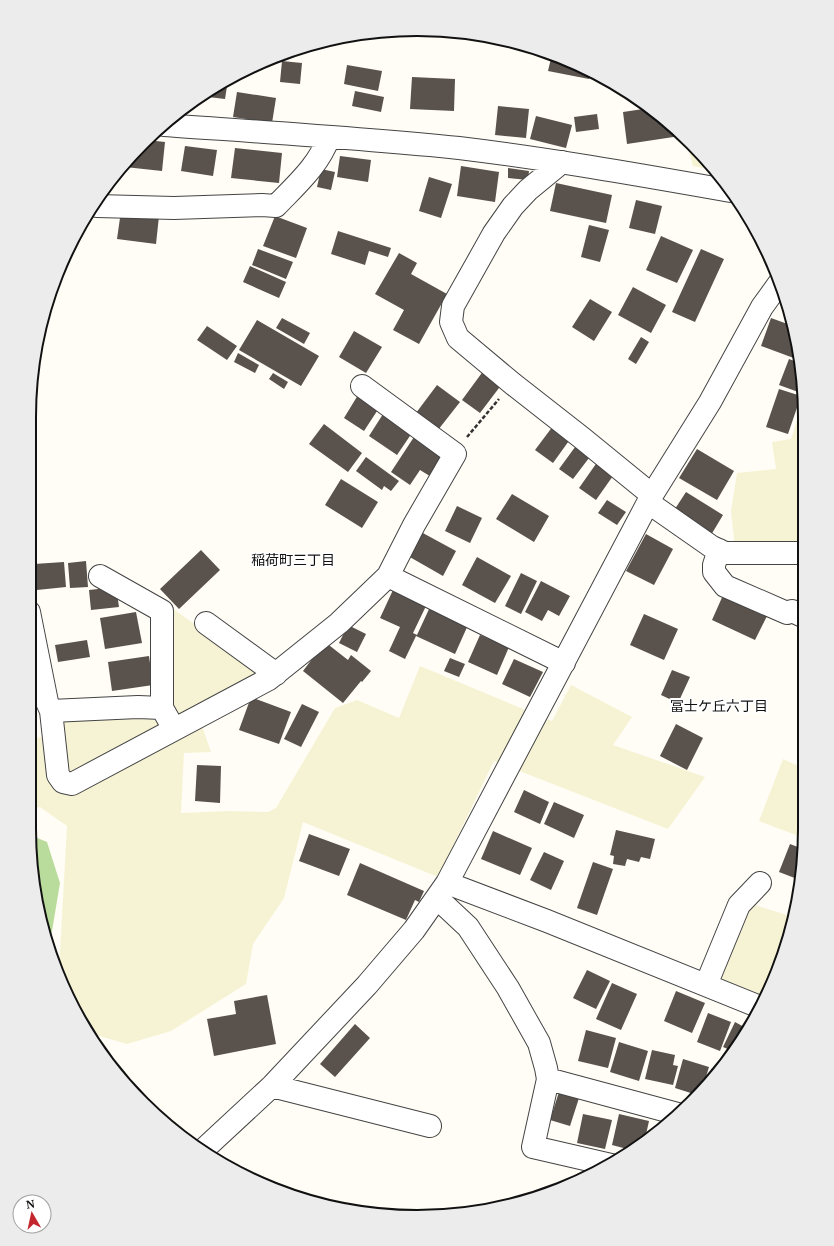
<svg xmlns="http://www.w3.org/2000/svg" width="834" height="1246" font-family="'Noto Serif','Noto Sans JP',serif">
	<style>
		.farmland { fill: #f6f3d4 }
		.forest { fill: #b9dc9c }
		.building { fill: #5a524d }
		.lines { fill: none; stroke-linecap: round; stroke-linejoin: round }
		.minor-casing { stroke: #444; stroke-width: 24 }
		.path { stroke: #333; stroke-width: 2.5; stroke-dasharray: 4 2; stroke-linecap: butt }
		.minor { stroke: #fff; stroke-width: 22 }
		.labels { text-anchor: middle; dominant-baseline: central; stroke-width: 4; stroke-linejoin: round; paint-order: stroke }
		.neighbourhood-label { font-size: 14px; fill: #111; stroke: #fff }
		.rim { fill: none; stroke: #111; stroke-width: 2 }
	</style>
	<rect width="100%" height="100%" fill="#fffdf5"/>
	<!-- farmland -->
	<path class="farmland" d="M686,139L691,142L714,170L693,166Z
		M803,400L805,417V545L735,548L731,511L737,473L776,469L772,442L791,439Z
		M172,608L265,675L201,723L211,752L184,753L181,813L229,811L268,812L276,808L335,708L357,700L399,718L420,666L552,721L571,685L632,717L613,745L705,777L668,829L494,761L438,877L303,822L284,898L253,944L246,984L171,1031L127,1044L89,1033L59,972L67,826L40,807L29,809V739L48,736L58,716L167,696Z
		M783,759L805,769L804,838L759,821Z
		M752,904L793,917L766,997L719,978L732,944Z"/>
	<!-- forest -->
	<path class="forest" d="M30,835L47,842L60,883L52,931L48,945Z"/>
	<!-- building -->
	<path class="building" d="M552,54L565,58L591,72L589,79L548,71Z
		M282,61L302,63L300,84L280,82Z
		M347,65L382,71L378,91L344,84Z
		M412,77L455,79L454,111L410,109Z
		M228,80L225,99L200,96L201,95Z
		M355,91L384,97L381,112L352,106Z
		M237,92L276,98L272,123L233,117Z
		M498,106L529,109L526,138L495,135Z
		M650,108L680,133V136L627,144L623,112Z
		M597,114L599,129L576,132L574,117Z
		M536,116L572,125L566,148L530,139Z
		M146,140L165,142L162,171L125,167L142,143Z
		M185,146L217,150L213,176L181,171Z
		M235,148L282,153L279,183L231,178Z
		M340,156L371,160L368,182L337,177Z
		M461,166L499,172L495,202L457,196Z
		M508,168L529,171L528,180L508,178Z
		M321,169L335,172L331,190L317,187Z
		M429,177L452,184L441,218L419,211Z
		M556,183L612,195L606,223L550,211Z
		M636,200L662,206L655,234L629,228Z
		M121,211L159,216L156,244L117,239Z
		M275,216L307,228L296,258L263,246Z
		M589,225L609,230L600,262L581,257Z
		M338,231L391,248L388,257L369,251L365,265L331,254Z
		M661,236L693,250L677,283L646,270Z
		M258,249L293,262L286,279L252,265Z
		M701,249L724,259L695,322L672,312Z
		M399,253L417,263L411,274L447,294L419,344L393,330L404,310L375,294Z
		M250,266L286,282L279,298L243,282Z
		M633,287L666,305L651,333L618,315Z
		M590,299L612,312L594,341L572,327Z
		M282,318L310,333L304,344L276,328Z
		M771,318L793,326L797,341L799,360L761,346Z
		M257,320L319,356L301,386L239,350Z
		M207,326L237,346L227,360L197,340Z
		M354,331L382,347L366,373L339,357Z
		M641,337L649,342L636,364L628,359Z
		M238,353L259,365L255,373L234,362Z
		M789,359L800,363L802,390L801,393L779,385Z
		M484,370L502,384L480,413L462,400Z
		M273,373L288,382L284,389L269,379Z
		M437,385L460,402L438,430L416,413Z
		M779,389L801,396L788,434L766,427Z
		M358,395L379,408L364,431L344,418Z
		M385,411L414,430L397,455L369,436Z
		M324,424L362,453L348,472L309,444Z
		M553,426L571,438L553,463L535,450Z
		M414,437L446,458L433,478L420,470L410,485L391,472Z
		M578,443L592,454L573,479L559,469Z
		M697,449L734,471L717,500L679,478Z
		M366,457L399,481L391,491L384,486L382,490L356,471Z
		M598,461L615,473L596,500L579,488Z
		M341,479L378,502L362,528L325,505Z
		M686,492L723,515L711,535L673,512Z
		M512,494L549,516L534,542L496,519Z
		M607,500L626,512L617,525L598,513Z
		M457,506L482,518L470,543L445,531Z
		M421,532L456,551L443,576L408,556Z
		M646,534L673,549L654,585L626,571Z
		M201,550L220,570L179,609L160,589Z
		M477,557L511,576L495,603L462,585Z
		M86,561L88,587L70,588L68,563Z
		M64,562L66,587L37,590L34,564Z
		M521,573L537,581L521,614L505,606Z
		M541,581L570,596L559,616L548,610L542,621L525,612Z
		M116,587L119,607L91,610L89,590Z
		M393,590L426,606L413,633L417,635L430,607L468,625L455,654L416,636L405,659L389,651L400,627L380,618Z
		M724,593L768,614L755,640L712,620Z
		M136,612L142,643L105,649L100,618Z
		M644,614L678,629L664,660L630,645Z
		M348,625L366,634L357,652L339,643Z
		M480,635L509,647L497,675L468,662Z
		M87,640L90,657L58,662L55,645Z
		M325,642L348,660L351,655L371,671L362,682L361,681L343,703L303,671Z
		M149,656L153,685L112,691L108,662Z
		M450,658L465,664L459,677L444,671Z
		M514,659L543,672L530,697L502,684Z
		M672,670L690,677L678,703L661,695Z
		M251,697L291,712L279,744L239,730Z
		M302,704L319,712L301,747L284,739Z
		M676,724L703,738L687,770L660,756Z
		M197,765L221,766L220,803L195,801Z
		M524,790L549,802L540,824L514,812Z
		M554,802L584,815L574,838L544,824Z
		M616,830L655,839L650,859L641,857L639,862L627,859L625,866L613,864L614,856L610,855Z
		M493,831L532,848L520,875L481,859Z
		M309,834L350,849L339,876L299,861Z
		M790,844L803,849L799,888L797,887L800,880L779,872Z
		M544,852L564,861L551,890L530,880Z
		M593,862L613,869L597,915L577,908Z
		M360,863L424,891L419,902L415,900L406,920L347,895Z
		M587,970L610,981L596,1009L573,998Z
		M612,983L637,994L621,1030L596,1019Z
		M676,991L705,1003L692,1033L664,1021Z
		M267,995L276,1044L214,1056L207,1019L236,1014L234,1001Z
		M708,1013L731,1022L720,1051L697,1042Z
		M735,1022L746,1028L730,1050L723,1047Z
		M355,1024L370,1038L335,1077L320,1064Z
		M586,1030L616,1038L608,1068L578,1061Z
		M619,1042L648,1051L639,1081L610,1072Z
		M652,1050L675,1055L673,1065L678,1066L673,1085L645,1079Z
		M683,1059L709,1067L703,1087L697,1095L675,1088Z
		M712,1068L716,1069L708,1080Z
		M559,1092L579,1098L570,1126L550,1120Z
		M583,1114L612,1120L605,1149L577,1143Z
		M619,1114L649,1121L645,1139L631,1150L612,1145Z"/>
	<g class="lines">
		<defs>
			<path id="minor" d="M164,125C263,132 361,138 459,148C550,159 640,175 731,191
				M562,162L528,190L513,206L494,233L453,306L451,322L458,338L513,384L582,438L652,495
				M97,206L174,208L262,205L276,206C296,185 319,165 329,137
				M362,386L455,454L414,525L388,576
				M649,503L712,547L725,553H805
				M719,550L714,565V572L725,586L787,613L792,611L805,617
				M100,576L162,611V708L174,729
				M29,612L47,702L51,711L58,775L63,782L72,784L269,679L339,623L388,576L564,663
				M206,623L276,674
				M51,711L138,707L162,708
				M447,883L547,921L760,1007
				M437,898L468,927L508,988L539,1043L546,1068L548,1079L533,1147L611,1165
				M706,985L739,905L760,883
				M548,1079L678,1114
				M272,1086L430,1126
				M203,1150L272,1086L367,985L414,930L447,883L652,495L710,402L762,307L780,282"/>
		</defs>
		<!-- minor casing -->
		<use href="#minor" class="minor-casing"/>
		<!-- path -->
		<path class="path" d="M467,437L499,399"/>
		<!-- minor -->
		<use href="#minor" class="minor"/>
	</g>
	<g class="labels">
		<!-- neighbourhood labels -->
		<g class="neighbourhood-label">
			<text x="293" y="559">稲荷町三丁目</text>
			<text x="719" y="705">冨士ケ丘六丁目</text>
		</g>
	</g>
	<!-- crop -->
	<path d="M0 0H834V1246H0ZM417 36H417A381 381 0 0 1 798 417V829A381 381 0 0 1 417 1210H417A381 381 0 0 1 36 829V417A381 381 0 0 1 417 36Z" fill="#ececec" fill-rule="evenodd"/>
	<path class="rim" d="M417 36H417A381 381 0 0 1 798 417V829A381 381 0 0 1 417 1210H417A381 381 0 0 1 36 829V417A381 381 0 0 1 417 36Z"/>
	<!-- north arrow -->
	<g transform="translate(32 1214) rotate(351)"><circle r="19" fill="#ffffff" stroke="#a0a0a0"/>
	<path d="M0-3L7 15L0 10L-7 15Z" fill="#c4262e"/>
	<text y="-6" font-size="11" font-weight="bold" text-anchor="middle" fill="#111111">N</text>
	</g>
</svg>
